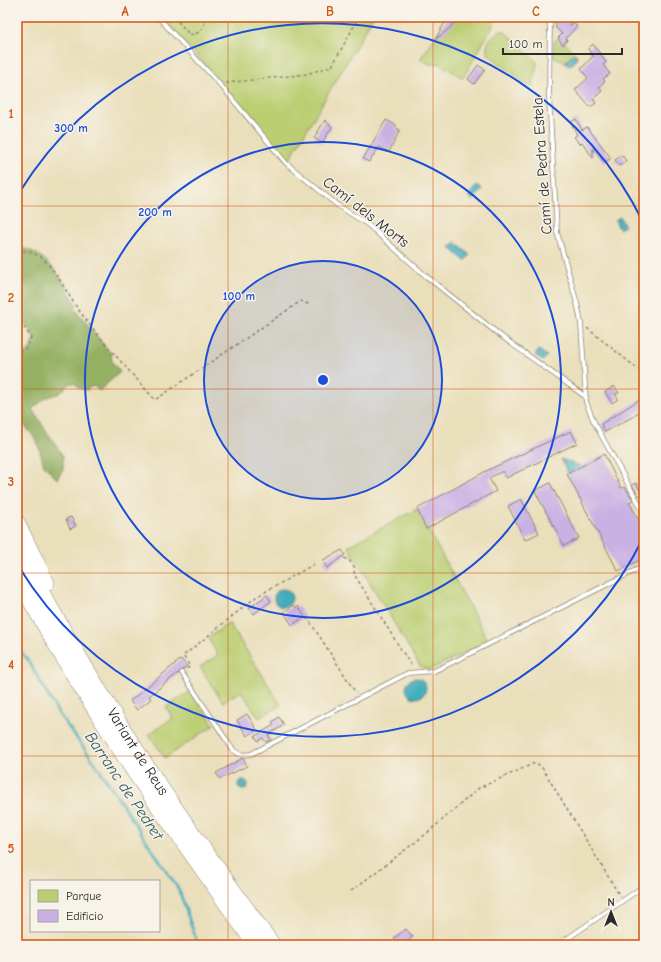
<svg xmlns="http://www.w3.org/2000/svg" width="661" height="962" font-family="'Comic Neue',sans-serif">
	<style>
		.green { fill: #bbce72; stroke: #737c4e }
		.forest { fill: #94b164; stroke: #606e48 }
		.water { fill: #3fadbd; stroke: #356c74 }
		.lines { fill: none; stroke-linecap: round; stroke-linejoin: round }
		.stream { stroke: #3fadbd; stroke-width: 2.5 }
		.building { fill: #cab1e4 }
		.service-casing { stroke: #8a8573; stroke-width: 5.5 }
		.motorway-casing { stroke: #8a8573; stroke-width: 16 }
		.path { stroke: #8a8573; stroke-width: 1.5; stroke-dasharray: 3 3; stroke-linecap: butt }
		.service { stroke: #fff; stroke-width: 4 }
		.motorway { stroke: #fff; stroke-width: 15 }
		.grid { fill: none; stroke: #d5540f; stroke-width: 1; stroke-opacity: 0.55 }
		.ring { fill: none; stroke: #1d4ed8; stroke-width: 2 }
		.labels { text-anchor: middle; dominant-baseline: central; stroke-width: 3; stroke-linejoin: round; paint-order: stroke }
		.street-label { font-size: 15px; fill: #2b2b2b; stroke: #f7f3e8 }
		.water-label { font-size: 16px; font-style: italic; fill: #32585e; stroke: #f7f3e8 }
		.centre { fill: #1d4ed8; stroke: #f7f3e8; stroke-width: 2 }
		.ring-label { font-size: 12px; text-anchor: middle; font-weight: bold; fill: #1d4ed8; stroke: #f7f3e8; stroke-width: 3; stroke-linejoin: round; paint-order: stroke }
		.neatline { fill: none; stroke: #d5540f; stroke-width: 1.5 }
		.grid-label { font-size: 13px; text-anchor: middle; font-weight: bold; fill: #d5540f }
	</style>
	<rect width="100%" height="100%" fill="#f7f3e8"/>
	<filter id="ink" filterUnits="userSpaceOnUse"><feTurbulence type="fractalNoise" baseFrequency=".025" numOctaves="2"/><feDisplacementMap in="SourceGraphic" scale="8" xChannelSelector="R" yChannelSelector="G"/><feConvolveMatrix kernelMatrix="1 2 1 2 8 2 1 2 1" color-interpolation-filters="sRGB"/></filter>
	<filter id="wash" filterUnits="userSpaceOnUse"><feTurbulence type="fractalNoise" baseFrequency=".012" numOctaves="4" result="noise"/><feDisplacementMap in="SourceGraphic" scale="16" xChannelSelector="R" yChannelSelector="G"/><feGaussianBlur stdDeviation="0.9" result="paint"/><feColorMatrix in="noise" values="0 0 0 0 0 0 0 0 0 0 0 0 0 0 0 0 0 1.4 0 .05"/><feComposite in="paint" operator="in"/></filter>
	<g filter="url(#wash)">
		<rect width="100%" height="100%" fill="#eadfbb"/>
		<!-- green -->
		<path class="green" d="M162,17H373L288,162L222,84Z
			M458,17H498L463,78L439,63L430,64L420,59L440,30L444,33Z
			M499,31H504L537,62L533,86L527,85L488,54C484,45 491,36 499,31Z
			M558,38L563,44L565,43L577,55C577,61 572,66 567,66L573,63L576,59L575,54L571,55L565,64L563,60L554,58V42Z
			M417,509L489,642L429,670L420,666L348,546Z
			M229,623L281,705L259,718L241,691L223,702L200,667L218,655L208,638Z
			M191,691L214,725L165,758L149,734L173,718L166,707Z"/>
		<!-- forest -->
		<path class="forest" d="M17,248C48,249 62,282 77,305L75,309L111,354L112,362L120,372L99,391L95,386L90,387L87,390L79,388L75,383H70L60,393L47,397L32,409L63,456V469L57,479L44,465L37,441L17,415V361L29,351L34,338L31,330L17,313Z"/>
		<!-- water -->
		<path class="water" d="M573,54L576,57L573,63L570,65L566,64V61Z
			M477,185L482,189L473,201L468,196Z
			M620,217L625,226L619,229L615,220Z
			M455,242L470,255L465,261L450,248Z
			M539,350L547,356L543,361L535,355Z
			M561,459L581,466L568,474Z
			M274 598a9 9 0 1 1 18 0a9 9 0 1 1-18 0Z
			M406 688a10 10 0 1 1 20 0a10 10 0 1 1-20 0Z
			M238 785a5 5 0 1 1 10 0a5 5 0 1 1-10 0Z"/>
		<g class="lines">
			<!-- stream -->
			<path class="stream" d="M17,647L28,660L58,713L95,763L179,890L198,945"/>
		</g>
		<g id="blocks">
			<!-- building -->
			<path class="building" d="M448,17H458L450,28L435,40Z
				M560,17H563L571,25L573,23L577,26L566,38L567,40L563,45L558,38L562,34L555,27L557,25L555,22Z
				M593,44L606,62L603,65L610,74L603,79L605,81L599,87L602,91L593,99L596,103L590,107L575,90L588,78L581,69L593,56L588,49Z
				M478,65L485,70L474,84L468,79Z
				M576,119L582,130L587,127L611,158L604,163L593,148V158L582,142L580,144L574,137L577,135L571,122Z
				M325,120L332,127L322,143L314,138Z
				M386,120L396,125L395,127L400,130L389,152L379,147L369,162L363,159Z
				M622,155L626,161L620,166L615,160Z
				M614,386L619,393L615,394L618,399L612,403L605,392Z
				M639,400L644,407L632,417L605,432L601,424Z
				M571,431L577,443L506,478L503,471L489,478L496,491L426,529L417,509L486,471Z
				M604,454L621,488L625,487L633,500L629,502L644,530V558L618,571L567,474Z
				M550,483L579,538L564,546L535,491Z
				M636,483L642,494L639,496L632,485Z
				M521,499L539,533L525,540L508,506Z
				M71,517L76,526L70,529L66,519Z
				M342,550L345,555L327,568L323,560Z
				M267,595L271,601L254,614L249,608Z
				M294,605L296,608L298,606L305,617L292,625L284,612Z
				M181,659L187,666L149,696L151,699L137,710L130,701Z
				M247,714L257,730L247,736L237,720Z
				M279,717L284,725L268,735L271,740L266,742L263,738L258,741L255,736L274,725L272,722Z
				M243,758L247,766L220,779L216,773Z
				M406,929L413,937L403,945H399L394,938Z"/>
		</g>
	</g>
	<g filter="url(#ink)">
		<use href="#blocks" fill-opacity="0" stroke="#8a8573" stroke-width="1"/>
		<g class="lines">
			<defs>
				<path id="service" d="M158,17L223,88L286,163L337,205L367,224L427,277L501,336L586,397
					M550,17L549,97L557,232L578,307L581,323L586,402L594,422L644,513
					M182,673L233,750L241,755L251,754L408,673L434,671L451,663L644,566
					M558,945L644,886"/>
				<g id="motorway">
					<path d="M17,522L47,583"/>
					<path id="s1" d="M17,549C61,626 105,703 154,777C192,834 233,890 273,945"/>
					<path d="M17,578L69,668L134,772L255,945"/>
				</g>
			</defs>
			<!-- service casing -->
			<use href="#service" class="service-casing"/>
			<!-- motorway casing -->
			<use href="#motorway" class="motorway-casing"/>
			<!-- path -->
			<path class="path" d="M174,17L190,35C206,32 201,26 208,17
				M218,17L223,19L225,17
				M226,83L307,74L332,66L359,17
				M17,250C30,250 41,255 49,265C60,278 68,295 78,309C101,341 129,370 155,400L301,301L310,305
				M17,317L31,337L28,347L17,353
				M587,328L644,374
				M344,558L349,560L355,568L354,574L412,667
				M307,617L356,693
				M187,669L190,666L183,656L256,597L316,563
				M351,891L426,834L479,788L535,763L541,766L620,896"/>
			<!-- service -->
			<use href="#service" class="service"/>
			<!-- motorway -->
			<use href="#motorway" class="motorway"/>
		</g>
	</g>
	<!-- grid -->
	<path class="grid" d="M228,17V945M433,17V945M17,206H644M17,389H644M17,573H644M17,756H644"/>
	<!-- distance rings -->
	<circle cx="323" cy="380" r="119" fill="#1d4ed8" fill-opacity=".12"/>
	<g class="ring">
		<circle cx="323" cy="380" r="119"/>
		<circle cx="323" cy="380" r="238"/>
		<path d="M644 536A357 357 0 0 1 19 567M19 193A357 357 0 0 1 644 224"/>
	</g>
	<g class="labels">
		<!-- street labels -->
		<g class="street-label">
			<text transform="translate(542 166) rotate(-94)">Camí de Pedra Estela</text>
			<text transform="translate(366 212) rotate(38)">Camí dels Morts</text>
			<text stroke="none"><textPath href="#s1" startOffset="236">Variant de Reus</textPath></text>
		</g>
		<!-- water labels -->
		<g class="water-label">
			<text transform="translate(124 786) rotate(56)">Barranc de Pedret</text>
		</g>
	</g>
	<circle cx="323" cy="380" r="6" class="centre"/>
	<g class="ring-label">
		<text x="71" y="132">300 m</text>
		<text x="155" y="216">200 m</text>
		<text x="239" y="300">100 m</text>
	</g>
	<!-- margin -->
	<rect width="661" height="962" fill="none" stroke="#f7f3e8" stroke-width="44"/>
	<!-- legend -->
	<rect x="30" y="880" width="130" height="52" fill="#f7f3e8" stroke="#a5a39c"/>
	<rect x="38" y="890" width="20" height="12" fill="#bbce72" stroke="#a5a39c"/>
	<text x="66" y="900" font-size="12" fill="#2b2b2b">Parque</text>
	<rect x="38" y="910" width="20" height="12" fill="#cab1e4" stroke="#a5a39c"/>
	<text x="66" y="920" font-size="12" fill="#2b2b2b">Edificio</text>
	<!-- north arrow -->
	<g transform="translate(611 912)" stroke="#f7f3e8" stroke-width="3" paint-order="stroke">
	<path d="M0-3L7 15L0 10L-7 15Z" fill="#2b2b2b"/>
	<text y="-6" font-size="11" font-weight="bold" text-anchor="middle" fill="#2b2b2b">N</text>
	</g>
	<!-- scale -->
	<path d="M503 48v6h119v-6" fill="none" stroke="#2b2b2b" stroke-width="2"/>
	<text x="509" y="48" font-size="12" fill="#2b2b2b" stroke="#f7f3e8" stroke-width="3" paint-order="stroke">100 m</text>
	<rect x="22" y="22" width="617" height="918" class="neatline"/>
	<g class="grid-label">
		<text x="125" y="16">A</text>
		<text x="330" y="16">B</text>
		<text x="536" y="16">C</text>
		<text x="11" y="118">1</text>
		<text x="11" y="302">2</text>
		<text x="11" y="486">3</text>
		<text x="11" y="669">4</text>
		<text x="11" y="853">5</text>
	</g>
</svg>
